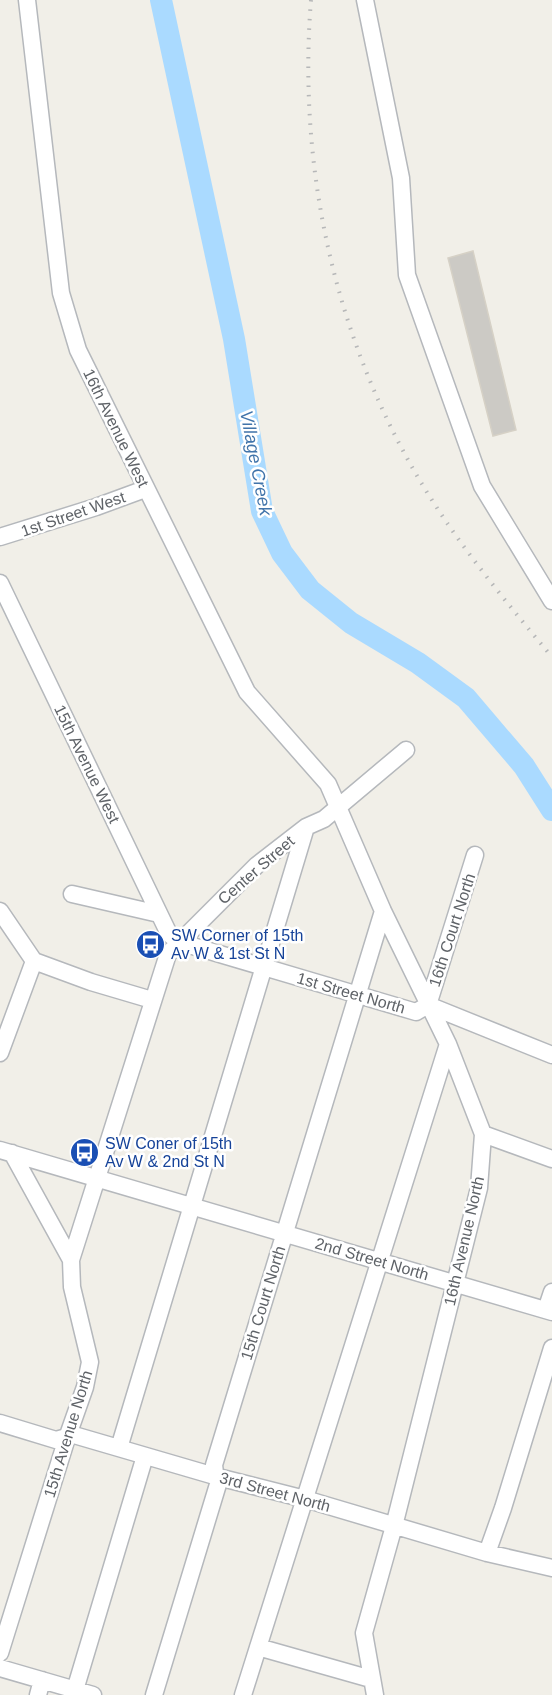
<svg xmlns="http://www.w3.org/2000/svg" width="552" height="1695" font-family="Arial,sans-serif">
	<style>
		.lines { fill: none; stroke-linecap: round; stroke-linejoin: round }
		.river { stroke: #aadaff; stroke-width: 22 }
		.building { fill: #cccac5; stroke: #d6d1c6; stroke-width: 1.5 }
		.minor-casing { stroke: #b5b8bc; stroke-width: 19 }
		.minor { stroke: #fff; stroke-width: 16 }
		.rail { stroke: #b6b7b8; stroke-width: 4; stroke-dasharray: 1.5 8; stroke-linecap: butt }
		.labels { text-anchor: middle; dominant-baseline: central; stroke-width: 5; stroke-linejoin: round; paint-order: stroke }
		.street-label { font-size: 16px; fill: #5f6368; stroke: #fff }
		.transit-label { font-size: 16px; fill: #164399; stroke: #fff; text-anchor: start }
		.water-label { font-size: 18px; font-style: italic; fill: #4174aa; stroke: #fff }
	</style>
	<rect width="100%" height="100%" fill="#f1efe8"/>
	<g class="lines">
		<!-- river -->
		<path class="river" d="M161,0L234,339L262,511L282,553L310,590L351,623L418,663L466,698L524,766L552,810"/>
	</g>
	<!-- building -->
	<path class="building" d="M473,251L516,430L493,436L448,258Z"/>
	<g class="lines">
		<defs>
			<path id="minor" d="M27,0L61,293L78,350L247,692L328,784L383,911L448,1044L483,1134L479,1188L394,1526L364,1633L375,1695
				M365,0L401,178L407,275L482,486L552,601
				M0,537L96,507L145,489
				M0,583L169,934L179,942L416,1012L428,1005L552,1055
				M72,894L159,914
				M0,911L34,961
				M34,961L91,982L152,1000
				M428,1005L475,855
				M0,1053L34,961
				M483,1134L552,1159
				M0,1150L552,1312
				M12,1153L71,1260
				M546,1310L552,1292
				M0,1423L56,1440L74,1435L218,1477L305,1499L487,1553L552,1568
				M119,1448L306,827
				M487,1553L503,1508L552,1348
				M258,1647L371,1679
				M0,1653L67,1438L85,1387L90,1362L72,1287L71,1260L168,954L257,865L306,827L324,819L406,750
				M0,1668L93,1695
				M75,1690L145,1456
				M38,1695L42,1680
				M154,1695L219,1481L215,1473L214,1465L383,911
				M243,1695L448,1044"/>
		</defs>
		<!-- minor casing -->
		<use href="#minor" class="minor-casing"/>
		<!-- minor -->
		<use href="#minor" class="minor"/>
		<!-- rail -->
		<path class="rail" d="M311,0C298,161 332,326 412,467C451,536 502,597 552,657"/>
	</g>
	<!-- icons -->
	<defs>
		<symbol id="bus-disc" viewBox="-11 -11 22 22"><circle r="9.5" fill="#1a4fb4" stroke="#fff"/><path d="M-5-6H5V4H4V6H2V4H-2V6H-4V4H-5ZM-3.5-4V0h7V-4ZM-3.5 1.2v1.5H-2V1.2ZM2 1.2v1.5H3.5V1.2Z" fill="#fff"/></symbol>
	</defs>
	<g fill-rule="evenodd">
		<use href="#bus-disc" x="134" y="928" width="33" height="33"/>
		<use href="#bus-disc" x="68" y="1136" width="33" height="33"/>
	</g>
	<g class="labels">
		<!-- street labels -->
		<g class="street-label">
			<text transform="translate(116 428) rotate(64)">16th Avenue West</text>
			<text transform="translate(73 514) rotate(-19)">1st Street West</text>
			<text transform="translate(87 764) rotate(64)">15th Avenue West</text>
			<text transform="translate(256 870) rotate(-41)">Center Street</text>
			<text transform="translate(452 930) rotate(-72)">16th Court North</text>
			<text transform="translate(351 993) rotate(16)">1st Street North</text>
			<text transform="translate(464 1241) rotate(-77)">16th Avenue North</text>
			<text transform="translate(372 1259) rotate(16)">2nd Street North</text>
			<text transform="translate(263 1303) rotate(-73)">15th Court North</text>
			<text transform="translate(68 1434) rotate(-73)">15th Avenue North</text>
			<text transform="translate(275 1492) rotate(15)">3rd Street North</text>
		</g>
		<!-- transit labels -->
		<g class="transit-label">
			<text x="171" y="935">SW Corner of 15th<tspan x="171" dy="18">Av W &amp; 1st St N</tspan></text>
			<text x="105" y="1143">SW Coner of 15th<tspan x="105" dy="18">Av W &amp; 2nd St N</tspan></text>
		</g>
		<!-- water labels -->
		<g class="water-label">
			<text transform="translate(256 463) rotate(79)">Village Creek</text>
		</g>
	</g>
</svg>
